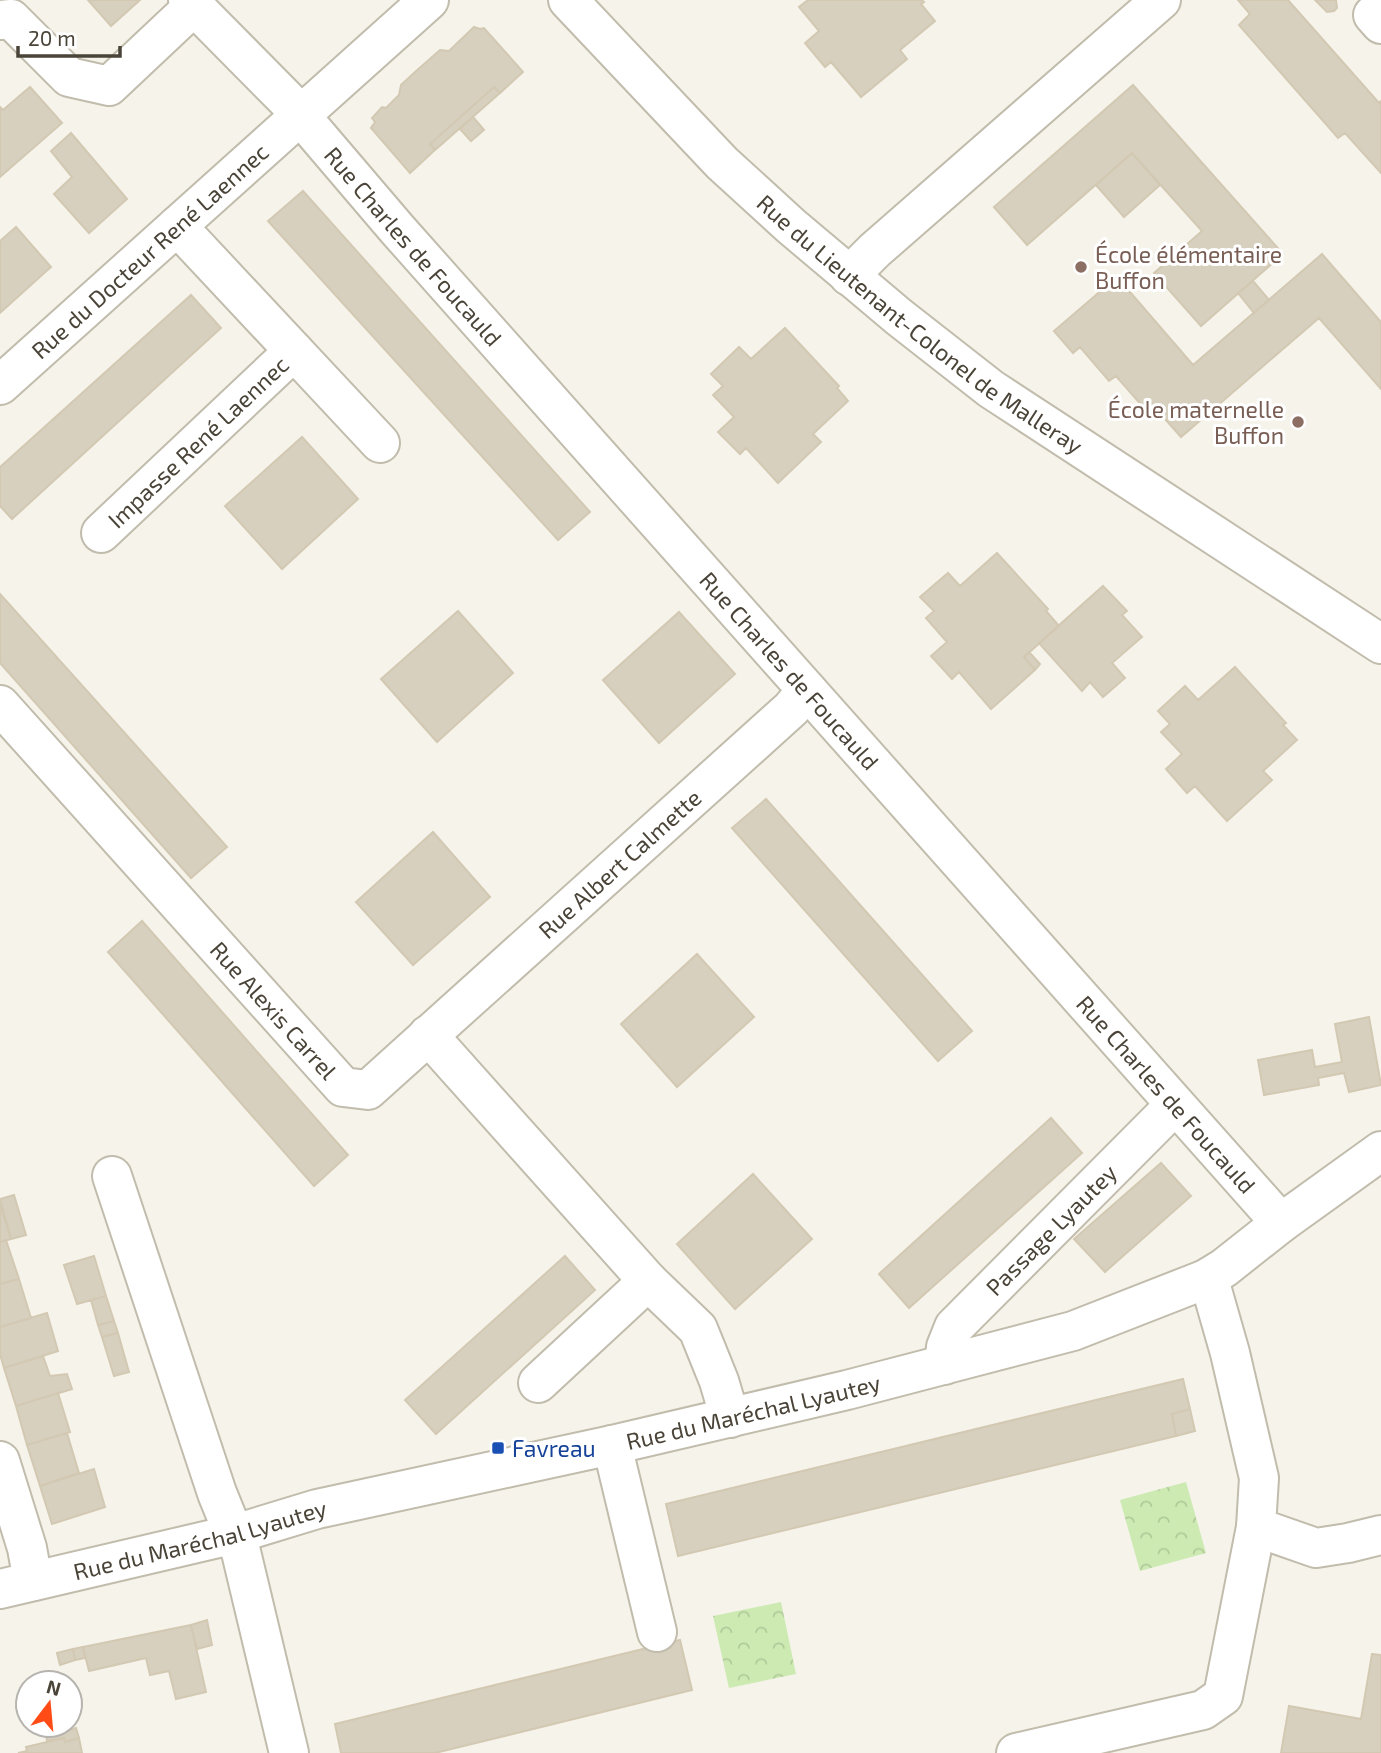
<svg xmlns="http://www.w3.org/2000/svg" width="1381" height="1753" font-family="'Exo 2',sans-serif">
	<style>
		.park { fill: url(#park-crowns) }
		.building { fill: #d7d0bf; stroke: #d3c8b2; stroke-width: 2 }
		.lines { fill: none; stroke-linecap: round; stroke-linejoin: round }
		.minor-casing { stroke: #c1bcac; stroke-width: 42 }
		.minor { stroke: #fff; stroke-width: 38 }
		.education-dot { fill: #8d6e63; stroke: #fff; stroke-width: 2.5 }
		.transit-dot { fill: #1a4fb4; stroke: #fff; stroke-width: 2.5 }
		.labels { text-anchor: middle; dominant-baseline: central; stroke-width: 6; stroke-linejoin: round; paint-order: stroke }
		.street-label { font-size: 23px; fill: #4a4438; stroke: #fff }
		.education-label { font-size: 23px; fill: #785e54; stroke: #fff; text-anchor: start }
		.transit-label { font-size: 23px; fill: #164399; stroke: #fff; text-anchor: start }
	</style>
	<defs>
		<pattern id="park-crowns" width="20" height="18" patternUnits="userSpaceOnUse" patternTransform="scale(1.75)"><rect width="20" height="18" fill="#cceab2"/><path d="M2 6a3 3 0 1 1 6 0M12 15a3 3 0 1 1 6 0" fill="none" stroke="#b1ca9a"/></pattern>
	</defs>
	<rect width="100%" height="100%" fill="#f5f3ea"/>
	<!-- park -->
	<path class="park" d="M1186,1482L1206,1553L1140,1571L1120,1500Z
		M781,1602L796,1674L729,1688L713,1616Z"/>
	<!-- building -->
	<path class="building" d="M88,0H140L111,26Z
		M808,0H922L924,2L921,4L935,21L900,50L907,59L861,97L831,62L825,67L805,43L819,31L799,7Z
		M1238,0H1288L1379,103L1381,101V173L1345,133L1338,138L1239,25L1250,14Z
		M1315,0H1336L1337,8L1334,11L1327,12Z
		M474,27L480,29L484,28L523,72L500,93L494,87L430,144L435,150L410,173L371,128L375,122L372,118L382,107L386,108L399,95L401,85L415,72L440,50L449,51Z
		M1133,85L1283,254L1201,326L1154,273L1202,231L1132,153L1027,245L994,207Z
		M30,87L62,123L0,177V107L3,110Z
		M494,87L500,93L435,150L430,144Z
		M473,117L484,130L471,141L460,129Z
		M71,133L127,199L89,233L54,194L72,177L51,151Z
		M1132,153L1160,185L1124,217L1096,185Z
		M303,191L590,512L558,540L268,221Z
		M16,227L51,267L0,313V241Z
		M1322,254L1381,322V389L1319,318L1181,437L1150,402L1144,408L1116,376L1109,381L1080,347L1073,353L1054,331L1117,277L1193,365Z
		M1253,281L1269,300L1254,313L1238,293Z
		M191,295L221,328L12,519L0,506V467Z
		M785,328L839,386L837,388L848,401L813,434L821,442L778,483L746,448L740,454L718,432L734,417L713,395L723,386L711,374L739,347L751,359Z
		M302,437L358,499L282,569L225,506Z
		M997,553L1048,609L1046,611L1059,626L1024,657L1035,670L991,709L959,672L952,679L931,656L947,642L926,618L934,611L920,597L948,573L960,586Z
		M1103,586L1127,611L1122,615L1142,637L1112,663L1125,678L1103,697L1090,682L1082,691L1039,643Z
		M0,594L227,847L191,878L0,663Z
		M458,611L513,673L437,742L381,679Z
		M679,612L735,674L659,743L603,680Z
		M1029,652L1040,664L1035,670L1024,657Z
		M1235,667L1286,723L1283,725L1297,740L1263,771L1272,780L1227,821L1195,786L1187,793L1166,769L1182,754L1161,732L1170,724L1158,711L1185,686L1198,700Z
		M766,799L972,1031L938,1061L732,828Z
		M433,832L490,897L413,965L356,902Z
		M142,921L348,1155L314,1186L108,952Z
		M697,954L754,1017L677,1087L621,1024Z
		M1369,1017L1381,1085L1349,1092L1344,1073L1318,1078L1319,1085L1264,1095L1258,1060L1312,1050L1315,1067L1342,1062L1335,1024Z
		M1051,1118L1082,1153L909,1308L879,1274Z
		M1161,1163L1191,1196L1105,1272L1074,1239Z
		M753,1174L812,1239L735,1309L677,1244Z
		M14,1195L26,1235L11,1239L0,1199Z
		M0,1204L11,1239L0,1242Z
		M6,1240L19,1279L0,1284V1242Z
		M94,1256L106,1296L77,1304L64,1265Z
		M565,1256L595,1290L436,1434L405,1400Z
		M19,1279L31,1318L0,1327V1284Z
		M106,1296L114,1321L98,1325L91,1300Z
		M47,1313L58,1351L4,1368L0,1354V1327Z
		M114,1321L118,1333L102,1337L98,1325Z
		M118,1333L129,1372L114,1376L102,1337Z
		M43,1356L50,1376L67,1374L72,1389L16,1406L4,1368Z
		M1183,1379L1190,1409L1172,1414L1176,1436L678,1556L666,1504Z
		M58,1393L70,1432L27,1445L16,1406Z
		M1190,1409L1195,1431L1176,1436L1172,1414Z
		M67,1433L79,1473L40,1486L27,1445Z
		M94,1469L105,1507L52,1524L40,1486Z
		M207,1620L212,1645L197,1649L191,1625Z
		M191,1625L206,1692L176,1699L169,1671L150,1675L146,1658L89,1671L83,1647Z
		M680,1640L692,1690L435,1753H341L335,1724Z
		M83,1647L85,1658L75,1660L73,1649Z
		M73,1649L75,1660L60,1665L57,1653Z
		M1372,1654L1381,1655V1753H1281L1289,1706L1361,1719Z
		M76,1728L79,1738L65,1742L64,1738L47,1741L46,1735Z
		M64,1738L65,1742L79,1738L82,1753H18L27,1751L26,1747Z"/>
	<g class="lines">
		<defs>
			<g id="minor">
				<path id="s1" d="M188,0L287,100L397,229L1281,1223"/>
				<path id="s2" d="M568,0L722,163L791,226L899,317L991,389L1381,644"/>
				<path d="M1381,8L1373,15L1381,24"/>
				<path d="M0,20L11,19L69,77L109,86L194,6"/>
				<path d="M177,226L380,443"/>
				<path d="M849,276L875,250L1161,0"/>
				<path id="s3" d="M0,385L429,0"/>
				<path id="s4" d="M101,533L294,351"/>
				<path id="s5" d="M0,705L343,1087L368,1090L791,709L807,690"/>
				<path d="M428,1035L648,1281L698,1329L719,1381L730,1418"/>
				<path d="M112,1176L217,1493L241,1552L289,1753"/>
				<path d="M1206,1279L1212,1290L1230,1353L1259,1478L1256,1527L1316,1548L1348,1543L1381,1535"/>
				<path id="s6" d="M944,1365L946,1347L954,1327L1175,1105"/>
				<path d="M538,1383L648,1281"/>
				<path d="M612,1445L657,1632"/>
				<path d="M0,1461L27,1548L33,1581"/>
				<path id="s7" d="M0,1589L235,1534L317,1509L612,1445L847,1390L1073,1331L1206,1279L1224,1268L1281,1223L1381,1151"/>
				<path d="M1016,1753L1203,1710L1223,1696L1256,1527"/>
			</g>
		</defs>
		<!-- minor casing -->
		<use href="#minor" class="minor-casing"/>
		<!-- minor -->
		<use href="#minor" class="minor"/>
	</g>
	<!-- markers -->
	<g class="education-dot">
		<circle cx="1081" cy="267" r="7"/>
		<circle cx="1298" cy="422" r="7"/>
	</g>
	<rect class="transit-dot" x="491" y="1441" width="14" height="14" rx="3.5"/>
	<g class="labels">
		<!-- street labels -->
		<g class="street-label">
			<text stroke="none"><textPath href="#s1" startOffset="334">Rue Charles de Foucauld</textPath></text>
			<text stroke="none"><textPath href="#s3" startOffset="201">Rue du Docteur René Laennec</textPath></text>
			<text stroke="none"><textPath href="#s2" startOffset="480">Rue du Lieutenant-Colonel de Malleray</textPath></text>
			<text stroke="none"><textPath href="#s4" startOffset="133">Impasse René Laennec</textPath></text>
			<text stroke="none"><textPath href="#s1" startOffset="901">Rue Charles de Foucauld</textPath></text>
			<text stroke="none"><textPath href="#s5" startOffset="877">Rue Albert Calmette</textPath></text>
			<text stroke="none"><textPath href="#s5" startOffset="410">Rue Alexis Carrel</textPath></text>
			<text stroke="none"><textPath href="#s1" startOffset="1468">Rue Charles de Foucauld</textPath></text>
			<text stroke="none"><textPath href="#s6" startOffset="177">Passage Lyautey</textPath></text>
			<text stroke="none"><textPath href="#s7" startOffset="774">Rue du Maréchal Lyautey</textPath></text>
			<text stroke="none"><textPath href="#s7" startOffset="206">Rue du Maréchal Lyautey</textPath></text>
		</g>
		<!-- education labels -->
		<g class="education-label">
			<text x="1095" y="254">École élémentaire<tspan x="1095" dy="26">Buffon</tspan></text>
			<text x="1284" y="409" text-anchor="end">École maternelle<tspan x="1284" dy="26">Buffon</tspan></text>
		</g>
		<!-- transit labels -->
		<g class="transit-label">
			<text x="512" y="1448">Favreau</text>
		</g>
	</g>
	<!-- north arrow -->
	<g transform="translate(49 1704) rotate(16)"><circle r="33" fill="#ffffff" stroke="#b7b4af" stroke-width="2"/>
	<path d="M0-5L12 26L0 18L-12 26Z" fill="#ff4c17"/>
	<text y="-10" font-size="19" font-weight="bold" text-anchor="middle" fill="#4a4438">N</text>
	</g>
	<!-- scale -->
	<path d="M18 46v10h102v-10" fill="none" stroke="#4a4438" stroke-width="3.5"/>
	<text x="28" y="46" font-size="21" fill="#4a4438" stroke="#ffffff" stroke-width="5" paint-order="stroke">20 m</text>
</svg>
